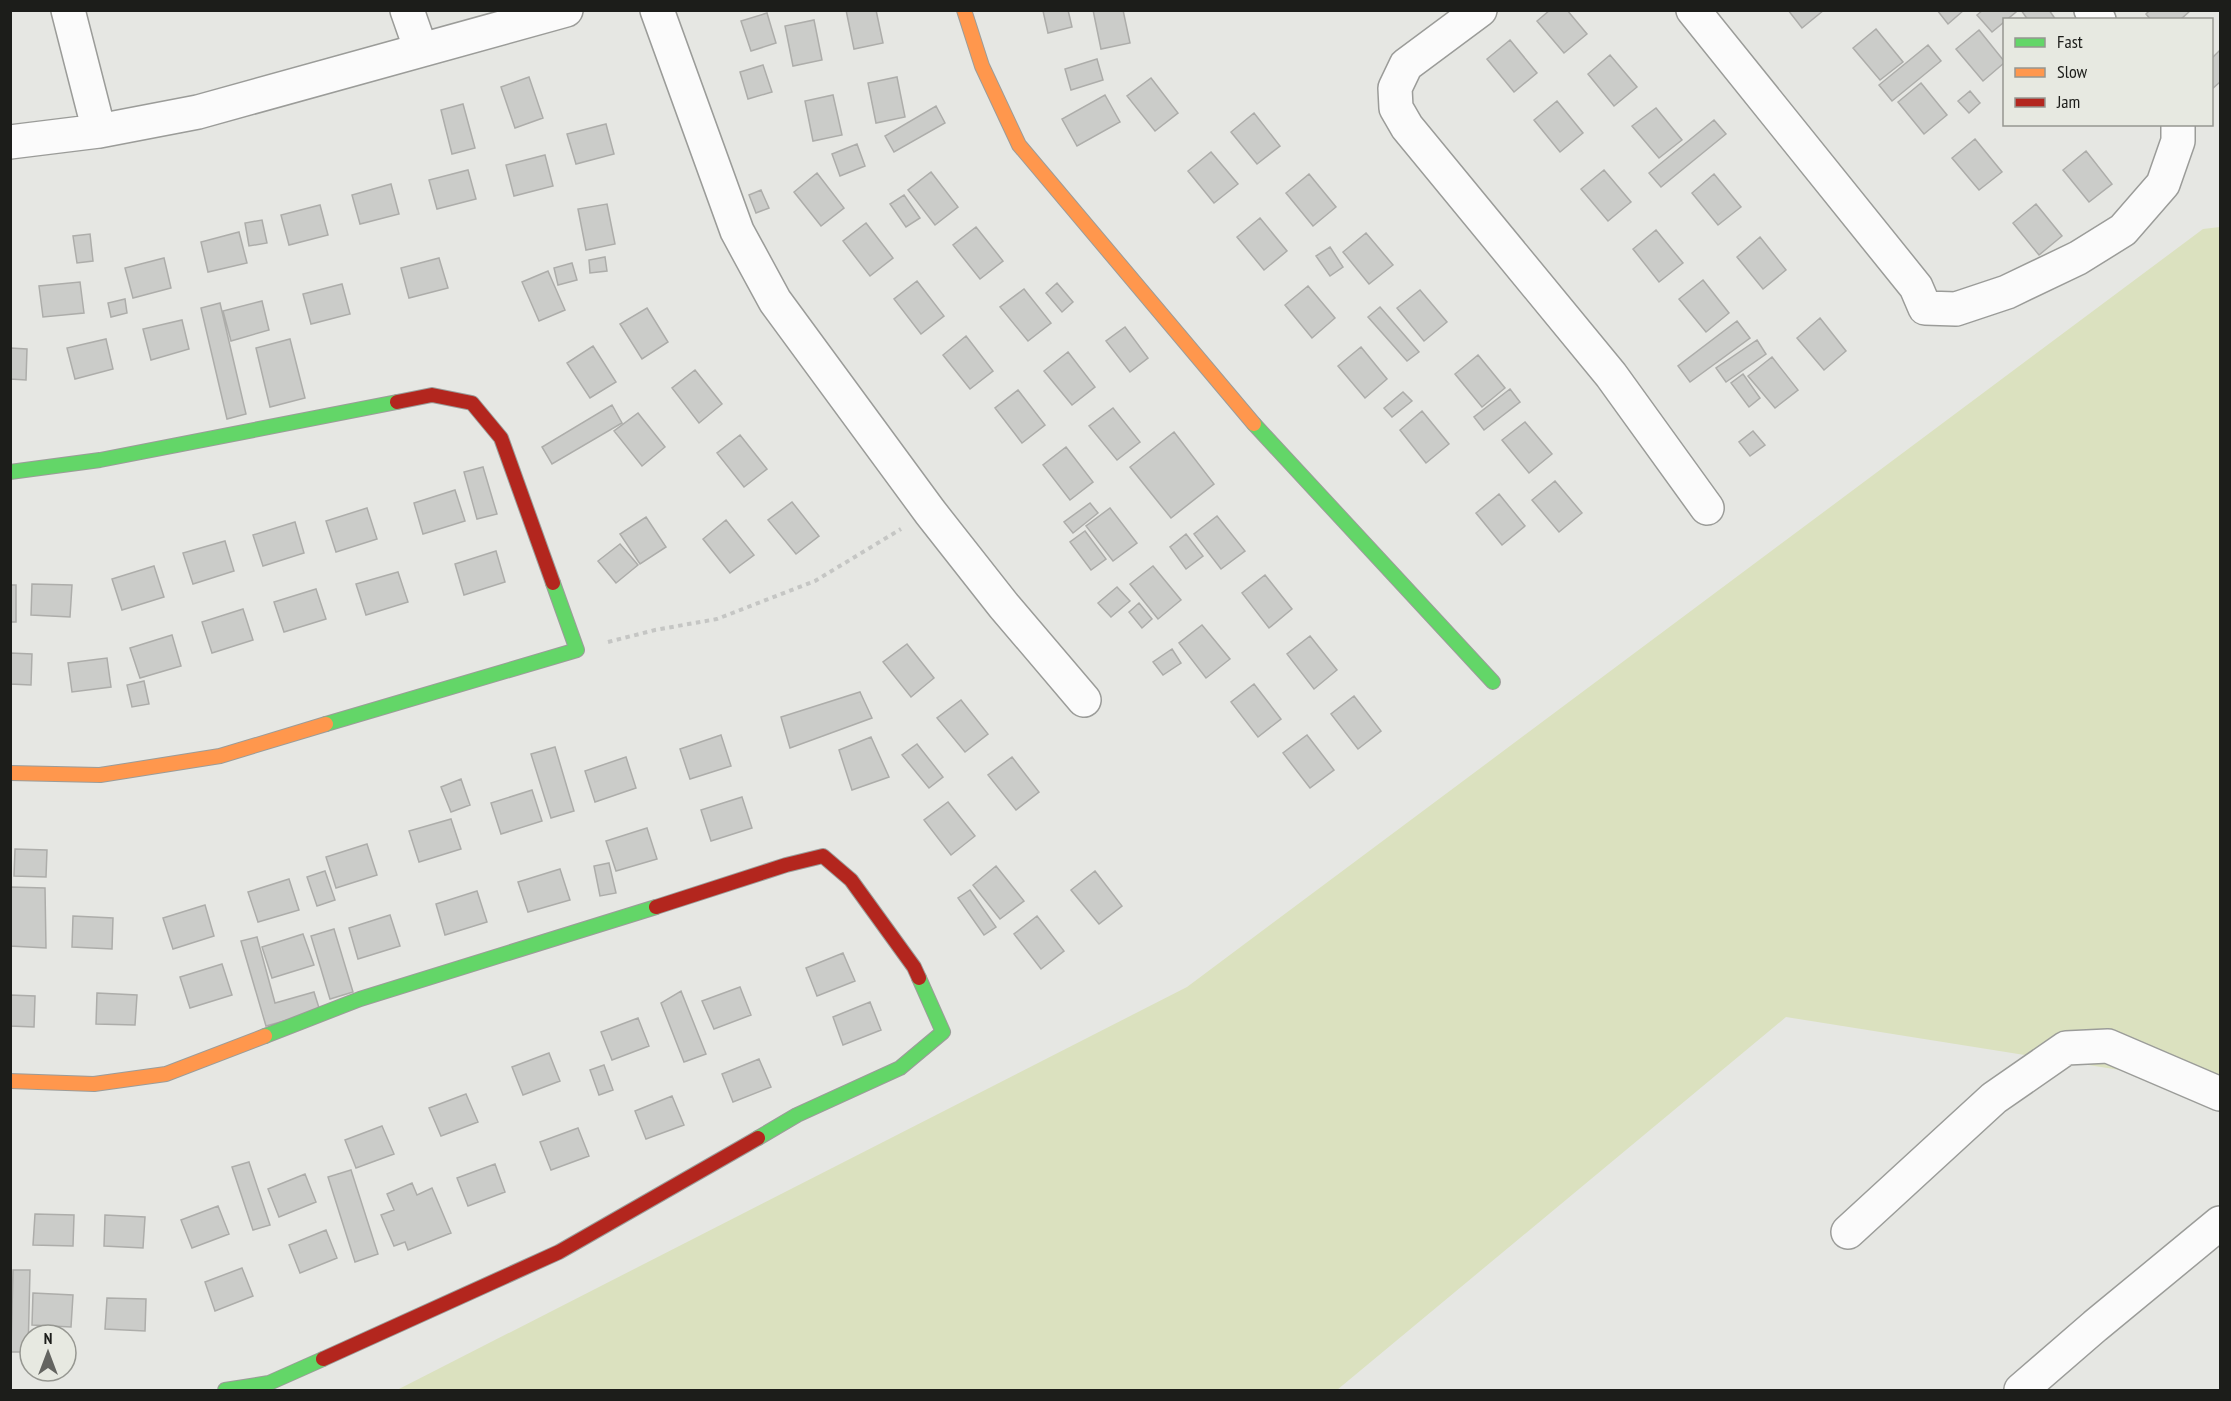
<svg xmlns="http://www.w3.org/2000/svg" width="2231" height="1401" font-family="'PT Sans Narrow',sans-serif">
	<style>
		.green { fill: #dbe1bf }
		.building { fill: #cbccc9; stroke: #adadaa; stroke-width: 1.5 }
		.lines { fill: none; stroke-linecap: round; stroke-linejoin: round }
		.street-casing { stroke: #9b9c99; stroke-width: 36 }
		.fast-casing { stroke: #9b9c99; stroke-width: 16 }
		.slow-casing { stroke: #9b9c99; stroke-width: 16 }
		.jam-casing { stroke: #9b9c99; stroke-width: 16 }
		.path { stroke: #c5c6c4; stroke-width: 4; stroke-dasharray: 4.5 4.5; stroke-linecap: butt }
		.street { stroke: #fbfbfb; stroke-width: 33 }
		.fast { stroke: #63d668; stroke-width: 14 }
		.slow { stroke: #ff974d; stroke-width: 14 }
		.jam { stroke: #b3261e; stroke-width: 14 }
	</style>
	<rect width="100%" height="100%" fill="#e6e7e3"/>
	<!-- green -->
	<path class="green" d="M2220,227V1086L1786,1017L1337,1390H397L1187,987L2203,229Z"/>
	<!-- building -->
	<path class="building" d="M846,10H876L883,43L854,49Z
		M1068,10L1072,27L1048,33L1043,11Z
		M1093,10H1123L1130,43L1101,49Z
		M1550,10H1567L1587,34L1564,53L1537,21Z
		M1788,10H1824L1802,28Z
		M1937,10H1964L1948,24Z
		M1983,10H2015L2016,12L1992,32L1977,15Z
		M2021,10H2049L2056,20H2028Z
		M2150,10H2191L2180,20H2151L2146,14Z
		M767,13L776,43L751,51L741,21Z
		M814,20L822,60L793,66L785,26Z
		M1876,29L1903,62L1880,80L1853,48Z
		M1979,30L2004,61V63L1983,81L1956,49Z
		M1510,40L1537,73L1514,92L1487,59Z
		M1928,45L1941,61L1892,101L1879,85Z
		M2220,50V82L2212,89V58Z
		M1610,55L1637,87L1614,106L1588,74Z
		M1097,59L1103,80L1071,90L1065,69Z
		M763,65L772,92L748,99L740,72Z
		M529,77L543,118L515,128L501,87Z
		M897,77L905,117L876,123L868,83Z
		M1151,78L1178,113L1155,131L1127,96Z
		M1921,83L1947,115L1924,134L1898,102Z
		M1970,91L1980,103L1969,113L1958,101Z
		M833,95L842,135L813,141L805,101Z
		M1105,95L1120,122L1077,146L1062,119Z
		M1557,101L1583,133L1560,152L1534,120Z
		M463,104L475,148L452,154L441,110Z
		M936,106L945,123L894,152L885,136Z
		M1656,108L1682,140L1659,158L1632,126Z
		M1254,113L1280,146L1257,164L1231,132Z
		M1714,120L1726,134L1661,187L1649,173Z
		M606,124L614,154L576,164L567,134Z
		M1975,139L2002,172L1979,190L1952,158Z
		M857,144L865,166L840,176L832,154Z
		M2086,151L2112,184L2089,202L2063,170Z
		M1211,152L1238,184L1214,203L1188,171Z
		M545,155L553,186L514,196L506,165Z
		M468,170L476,199L437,209L429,180Z
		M1604,170L1631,202L1608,221L1581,189Z
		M931,172L958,207L935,225L908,190Z
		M817,173L844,208L821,226L794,192Z
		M1309,174L1336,207L1313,226L1286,193Z
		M1714,174L1741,207L1718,225L1692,193Z
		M391,184L399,214L360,224L352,195Z
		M761,190L769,208L756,213L749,195Z
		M904,195L920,218L906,227L890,204Z
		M607,204L615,244L586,250L578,209Z
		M2036,204L2062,236L2039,255L2013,223Z
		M320,205L328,235L289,245L281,215Z
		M1260,218L1287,251L1264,270L1237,237Z
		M262,220L267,243L249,246L245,223Z
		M866,223L893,258L870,276L843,241Z
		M976,227L1003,261L980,279L953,245Z
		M1656,230L1683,263L1659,282L1633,249Z
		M239,232L247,263L208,272L201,242Z
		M1366,233L1393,265L1369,284L1343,252Z
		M90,234L93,261L77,263L73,236Z
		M1760,237L1786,270L1763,289L1737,257Z
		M1330,247L1343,267L1330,276L1316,256Z
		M605,257L607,271L590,273L589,260Z
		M164,258L171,288L133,298L125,268Z
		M439,258L448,288L409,298L401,268Z
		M572,263L577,280L558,285L554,268Z
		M548,271L565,310L539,321L522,282Z
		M1703,280L1729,313L1706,332L1679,299Z
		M917,281L944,316L921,334L894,299Z
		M80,282L84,313L43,317L39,286Z
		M1057,283L1073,302L1062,312L1046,293Z
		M342,284L350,314L311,324L303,294Z
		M1308,286L1335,318L1312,338L1285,305Z
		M1024,289L1051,323L1028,341L1000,307Z
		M1420,290L1447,322L1424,341L1397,308Z
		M125,299L127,313L111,317L108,303Z
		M262,301L269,330L231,341L223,311Z
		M220,303L246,414L227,419L201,308Z
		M1380,307L1419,352L1407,361L1368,317Z
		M647,308L668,342L642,359L620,324Z
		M1820,318L1846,351L1824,370L1797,338Z
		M182,320L189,349L151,360L143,329Z
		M1737,321L1750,338L1690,382L1678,366Z
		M1125,327L1148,358L1130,372L1106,341Z
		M966,336L993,371L970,389L943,355Z
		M106,339L113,369L75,379L67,348Z
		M290,339L305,398L270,407L256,348Z
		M1757,340L1766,354L1726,382L1716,368Z
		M593,346L616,382L590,398L567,363Z
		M1361,347L1387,379L1365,398L1338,366Z
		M10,348L27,349L26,380L10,379Z
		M1068,352L1095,387L1072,405L1044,371Z
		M1478,355L1505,388L1482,407L1455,374Z
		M1772,357L1798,390L1775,408L1748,376Z
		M695,370L722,404L699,423L672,388Z
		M1743,374L1760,398L1749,407L1731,383Z
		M1510,389L1520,402L1484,430L1474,417Z
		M1018,390L1045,425L1022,443L995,408Z
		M1403,392L1412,401L1392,417L1384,408Z
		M612,405L622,423L552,464L542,447Z
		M1113,408L1140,442L1117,460L1089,426Z
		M1422,411L1449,444L1426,463L1400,430Z
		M638,413L665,447L642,466L614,431Z
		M1525,422L1552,454L1529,473L1502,440Z
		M1753,431L1765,445L1750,456L1739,442Z
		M1174,432L1214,484L1171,518L1130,467Z
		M740,435L767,469L744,487L717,453Z
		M1066,447L1093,482L1070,500L1043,465Z
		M483,467L497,514L477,519L464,472Z
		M1555,481L1582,513L1559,532L1532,500Z
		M455,490L465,521L423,534L414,503Z
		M1499,494L1525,526L1502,545L1476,513Z
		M792,502L819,536L796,554L768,520Z
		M1090,503L1098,513L1073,533L1064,522Z
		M367,508L377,539L336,552L326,521Z
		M1110,508L1137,543L1113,561L1086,526Z
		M1217,516L1245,551L1221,569L1194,534Z
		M646,517L666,547L640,564L620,534Z
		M726,520L754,555L730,573L703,539Z
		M295,522L304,553L263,566L253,535Z
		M1085,531L1106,559L1091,570L1070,542Z
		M1186,534L1203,556L1186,569L1170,547Z
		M225,541L234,571L193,584L183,553Z
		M620,544L638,565L616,583L598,561Z
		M496,551L505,582L464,595L455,564Z
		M154,566L164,597L122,610L112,579Z
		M1153,566L1181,600L1158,619L1130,584Z
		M398,572L408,602L366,615L356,584Z
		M1265,575L1292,609L1269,628L1242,593Z
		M32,584L72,585L70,617L31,615Z
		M10,585H16V622H10Z
		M1117,587L1130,601L1111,617L1098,603Z
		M316,589L326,619L284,632L274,602Z
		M1139,603L1152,619L1142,628L1129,612Z
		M243,609L253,640L212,653L202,622Z
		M1202,625L1230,659L1206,678L1179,643Z
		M172,635L181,666L140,678L130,648Z
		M1310,636L1337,670L1314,689L1287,654Z
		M907,644L934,678L911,697L883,662Z
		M1172,649L1181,663L1163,675L1153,662Z
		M10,653L32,654L31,685L10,684Z
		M107,658L111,687L72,692L68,663Z
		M144,681L149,704L132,707L127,685Z
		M1254,684L1281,719L1258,737L1231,702Z
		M860,692L872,718L790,748L781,717Z
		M1354,696L1381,731L1358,749L1331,714Z
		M961,700L988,734L965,752L937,718Z
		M721,735L731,766L690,779L680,749Z
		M1307,735L1334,770L1310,788L1283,753Z
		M871,737L889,777L852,790L839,750Z
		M917,744L943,777L929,788L902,755Z
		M555,747L574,811L551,818L531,754Z
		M626,757L636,788L595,802L585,771Z
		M1012,757L1039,792L1016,810L988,775Z
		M461,779L470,805L451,812L441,787Z
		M532,790L542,821L501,834L491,803Z
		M742,797L752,828L711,841L701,810Z
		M948,802L975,836L951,855L924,820Z
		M451,819L461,849L419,862L409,831Z
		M647,828L657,859L616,871L606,841Z
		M367,844L377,875L336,888L326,857Z
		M15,849L47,850L46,877L14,876Z
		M609,863L616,893L600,896L594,866Z
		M996,866L1024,901L1000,919L973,885Z
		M560,869L570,900L528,912L518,882Z
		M325,871L335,900L317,906L307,877Z
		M1095,871L1122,906L1099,924L1071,890Z
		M289,879L299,910L258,922L248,892Z
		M10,887L45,888L46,948L10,946Z
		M970,890L996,927L984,935L958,898Z
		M477,891L487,922L445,935L436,904Z
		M205,905L214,936L173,949L163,918Z
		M390,915L400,946L358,959L349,928Z
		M73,916L113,918L112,949L72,947Z
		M1037,916L1064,951L1041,969L1014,934Z
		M334,929L353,992L330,999L311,936Z
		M303,934L314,965L272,978L262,947Z
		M257,937L275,1003L314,992L320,1011L266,1026L241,941Z
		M843,953L855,981L817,996L806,968Z
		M222,964L232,995L190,1008L180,977Z
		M740,987L751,1015L714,1029L702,1001Z
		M681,991L706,1054L684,1062L661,1003Z
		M97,993L137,995L135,1025L96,1024Z
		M10,995L35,996L34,1027L10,1026Z
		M870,1002L881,1030L843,1045L833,1017Z
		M638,1018L649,1046L612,1060L601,1032Z
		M549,1053L560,1081L523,1095L512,1067Z
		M759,1059L771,1087L733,1102L722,1074Z
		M604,1065L613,1090L599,1095L590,1070Z
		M466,1094L478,1122L441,1136L429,1108Z
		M672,1096L684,1125L646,1139L635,1111Z
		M382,1126L394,1154L356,1168L345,1140Z
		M578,1128L589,1156L551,1170L540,1142Z
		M249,1162L270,1225L253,1230L232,1167Z
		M495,1164L505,1192L468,1206L457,1178Z
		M351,1170L378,1254L355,1262L328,1177Z
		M305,1174L316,1202L279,1217L268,1189Z
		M412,1183L417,1195L432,1188L451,1233L408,1250L405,1242L394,1246L381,1215L394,1210L387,1194Z
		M218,1206L229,1234L192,1248L181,1220Z
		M35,1214L74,1215L73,1246L33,1245Z
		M105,1215L145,1217L143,1248L104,1246Z
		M326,1230L337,1258L300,1273L289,1245Z
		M242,1268L253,1296L215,1311L205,1282Z
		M13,1270H30L28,1352H11Z
		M33,1293L73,1295L71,1327L32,1325Z
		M107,1298L146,1299L145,1331L105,1329Z"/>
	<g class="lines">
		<defs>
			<path id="street" d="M68,10L99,131
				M407,10L421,50
				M657,10L737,231L775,301L930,512L1004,606L1084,700
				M1480,10L1406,65L1395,88L1396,108L1407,127L1611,375L1707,508
				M1693,10L1916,287L1925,308L1956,309L2007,292L2078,258L2123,230L2163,184L2178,141V124
				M2091,10L2099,20
				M10,142L99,131L198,112L566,10
				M1848,1232L1994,1098L2066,1048L2108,1046L2220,1094
				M2021,1390L2095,1326L2220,1223"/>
			<path id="fast" d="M1254,424L1493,682
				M10,472L100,460L397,402
				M326,724L577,650L553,583
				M265,1036L360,999L656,907
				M758,1138L797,1115L900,1068L943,1032L919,978
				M225,1390L269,1383L323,1359"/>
			<path id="slow" d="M964,10L982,66L1019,145L1254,424
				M10,773L100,775L220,756L326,724
				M10,1081L94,1084L166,1074L265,1036"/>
			<path id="jam" d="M397,402L432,395L472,403L501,438L553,583
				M656,907L786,865L823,856L851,880L914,967L919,978
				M323,1359L559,1252L758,1138"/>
		</defs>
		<!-- street casing -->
		<use href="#street" class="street-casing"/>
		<!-- fast casing -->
		<use href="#fast" class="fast-casing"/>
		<!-- slow casing -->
		<use href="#slow" class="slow-casing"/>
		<!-- jam casing -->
		<use href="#jam" class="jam-casing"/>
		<!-- path -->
		<path class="path" d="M608,642L655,630L717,619L815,581L901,529"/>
		<!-- street -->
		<use href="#street" class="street"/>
		<!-- fast -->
		<use href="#fast" class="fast"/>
		<!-- slow -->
		<use href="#slow" class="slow"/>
		<!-- jam -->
		<use href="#jam" class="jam"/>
	</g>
	<!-- border -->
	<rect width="2231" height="1401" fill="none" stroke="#1c1d1a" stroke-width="24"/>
	<!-- legend -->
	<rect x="2003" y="18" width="210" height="108" fill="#e7e9e1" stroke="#969791" stroke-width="1.5"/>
	<rect x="2015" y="38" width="30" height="9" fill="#63d668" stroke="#969791" stroke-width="1.5"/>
	<text x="2057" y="48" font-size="18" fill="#1c1d1a">Fast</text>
	<rect x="2015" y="68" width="30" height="9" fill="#ff974d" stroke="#969791" stroke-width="1.5"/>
	<text x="2057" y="78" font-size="18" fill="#1c1d1a">Slow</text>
	<rect x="2015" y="98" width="30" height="9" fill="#b3261e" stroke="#969791" stroke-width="1.5"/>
	<text x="2057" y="108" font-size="18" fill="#1c1d1a">Jam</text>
	<!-- north arrow -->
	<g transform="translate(48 1353)"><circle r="28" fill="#e7e9e1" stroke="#969791" stroke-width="1.5"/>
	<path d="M0-4.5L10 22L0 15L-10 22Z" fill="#636460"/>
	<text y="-9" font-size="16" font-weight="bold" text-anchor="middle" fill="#1c1d1a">N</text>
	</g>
</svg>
